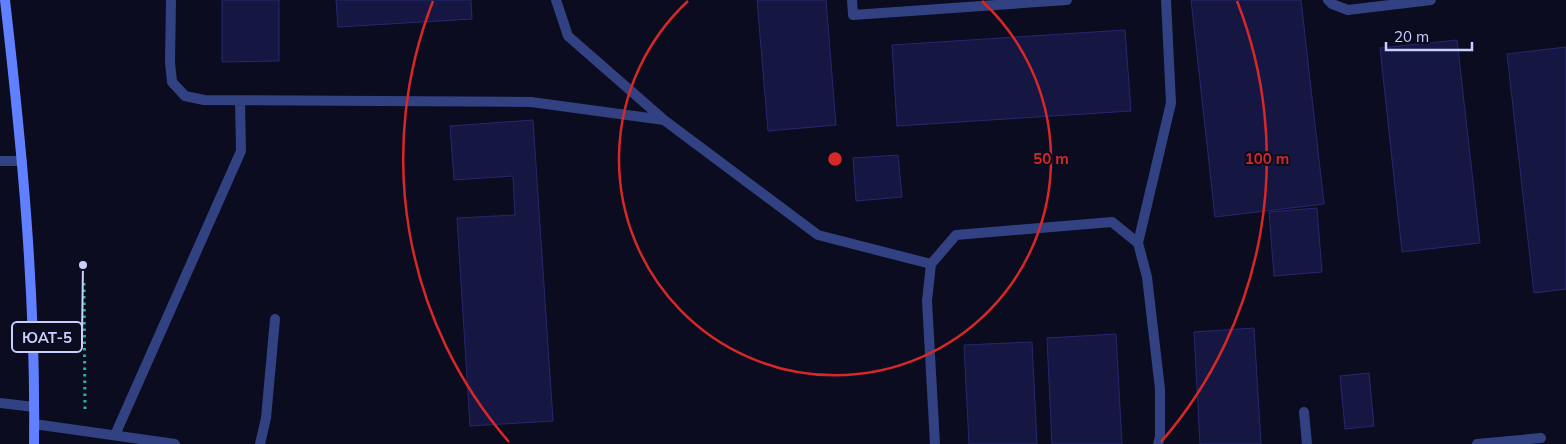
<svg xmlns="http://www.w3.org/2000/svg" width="1566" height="444" font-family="Mulish,sans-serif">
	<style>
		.building { fill: #151641; stroke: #26286f }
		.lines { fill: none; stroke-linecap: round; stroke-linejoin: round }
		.path { stroke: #25b78d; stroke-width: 3; stroke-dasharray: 2.5 4; stroke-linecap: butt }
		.lane { stroke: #324181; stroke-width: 10 }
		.secondary { stroke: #6080ff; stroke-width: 10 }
		.ring { fill: none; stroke: #d62828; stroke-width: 2.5 }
		.centre { fill: #d62828; stroke: #0b0c1f; stroke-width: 2.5 }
		.ring-label { font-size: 15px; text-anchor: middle; font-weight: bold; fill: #d62828; stroke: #0b0c1f; stroke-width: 4; stroke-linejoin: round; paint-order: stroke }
		.leader { fill: none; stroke: #c9cfff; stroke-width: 2 }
		.callout-dot { fill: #c9cfff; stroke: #0b0c1f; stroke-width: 2 }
		.callout { fill: #0b0c1f; stroke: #c9cfff; stroke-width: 2 }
		.callout-label { font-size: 15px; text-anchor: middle; font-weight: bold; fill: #c9cfff }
	</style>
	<rect width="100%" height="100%" fill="#0b0c1f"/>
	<!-- building -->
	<path class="building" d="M222,0H279V61L222,62Z
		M336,0H471L472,19L338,27Z
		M757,0H826L836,125L768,131Z
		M1191,0H1301L1324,204L1215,217Z
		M1125,30L1131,111L897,126L892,45Z
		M1457,40L1480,243L1402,252L1380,48Z
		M1566,47V289L1534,293L1507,54Z
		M533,120L553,421L470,426L457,218L515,215L513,176L454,180L450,126Z
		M898,155L902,197L856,201L853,158Z
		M1317,208L1322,272L1274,276L1269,212Z
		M1254,328L1261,444H1200L1194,332Z
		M1116,334L1122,444H1052L1047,338Z
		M1032,342L1037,444H969L964,345Z
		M1369,373L1374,426L1345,429L1340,376Z"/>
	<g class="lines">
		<!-- path -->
		<path class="path" d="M84,283L85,411"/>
		<!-- lane -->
		<path class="lane" d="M171,0L170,62L172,82L185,96L204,100L531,102L664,120L818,235L931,264
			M556,0L568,36L663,119
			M852,0L853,15L1067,0
			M1328,0L1332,4L1348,10L1431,0
			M0,161H22
			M1138,243L1171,103L1166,0
			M0,403L34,407
			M1304,412L1307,444
			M34,424L175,444
			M115,435L241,151L240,100
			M260,444L266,418L275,319
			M935,444L927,301L931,264L956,235L1112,222L1138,243L1147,277L1160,389V437L1158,444
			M1477,444L1541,438"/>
		<!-- secondary -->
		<path class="secondary" d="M5,0C22,148 36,295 34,444"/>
	</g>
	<!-- distance rings -->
	<g class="ring">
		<path d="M982 1A216 216 0 1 1 688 1"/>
		<path d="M509 442A432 432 0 0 1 433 1M1237 1A432 432 0 0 1 1161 442"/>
	</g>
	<circle cx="835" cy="159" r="8" class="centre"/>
	<g class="ring-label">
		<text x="1051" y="164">50 m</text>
		<text x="1267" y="164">100 m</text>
	</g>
	<!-- callouts -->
	<path class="leader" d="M83 265L82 337"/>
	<circle class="callout-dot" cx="83" cy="265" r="5"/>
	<rect class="callout" x="12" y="322" width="70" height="30" rx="5"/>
	<g class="callout-label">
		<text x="47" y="343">ЮАТ-5</text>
	</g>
	<!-- scale -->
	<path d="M1386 42v8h86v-8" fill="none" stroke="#c9cfff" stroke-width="2.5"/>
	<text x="1394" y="42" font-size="15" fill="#c9cfff" stroke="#0b0c1f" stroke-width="4" paint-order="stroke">20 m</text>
</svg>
